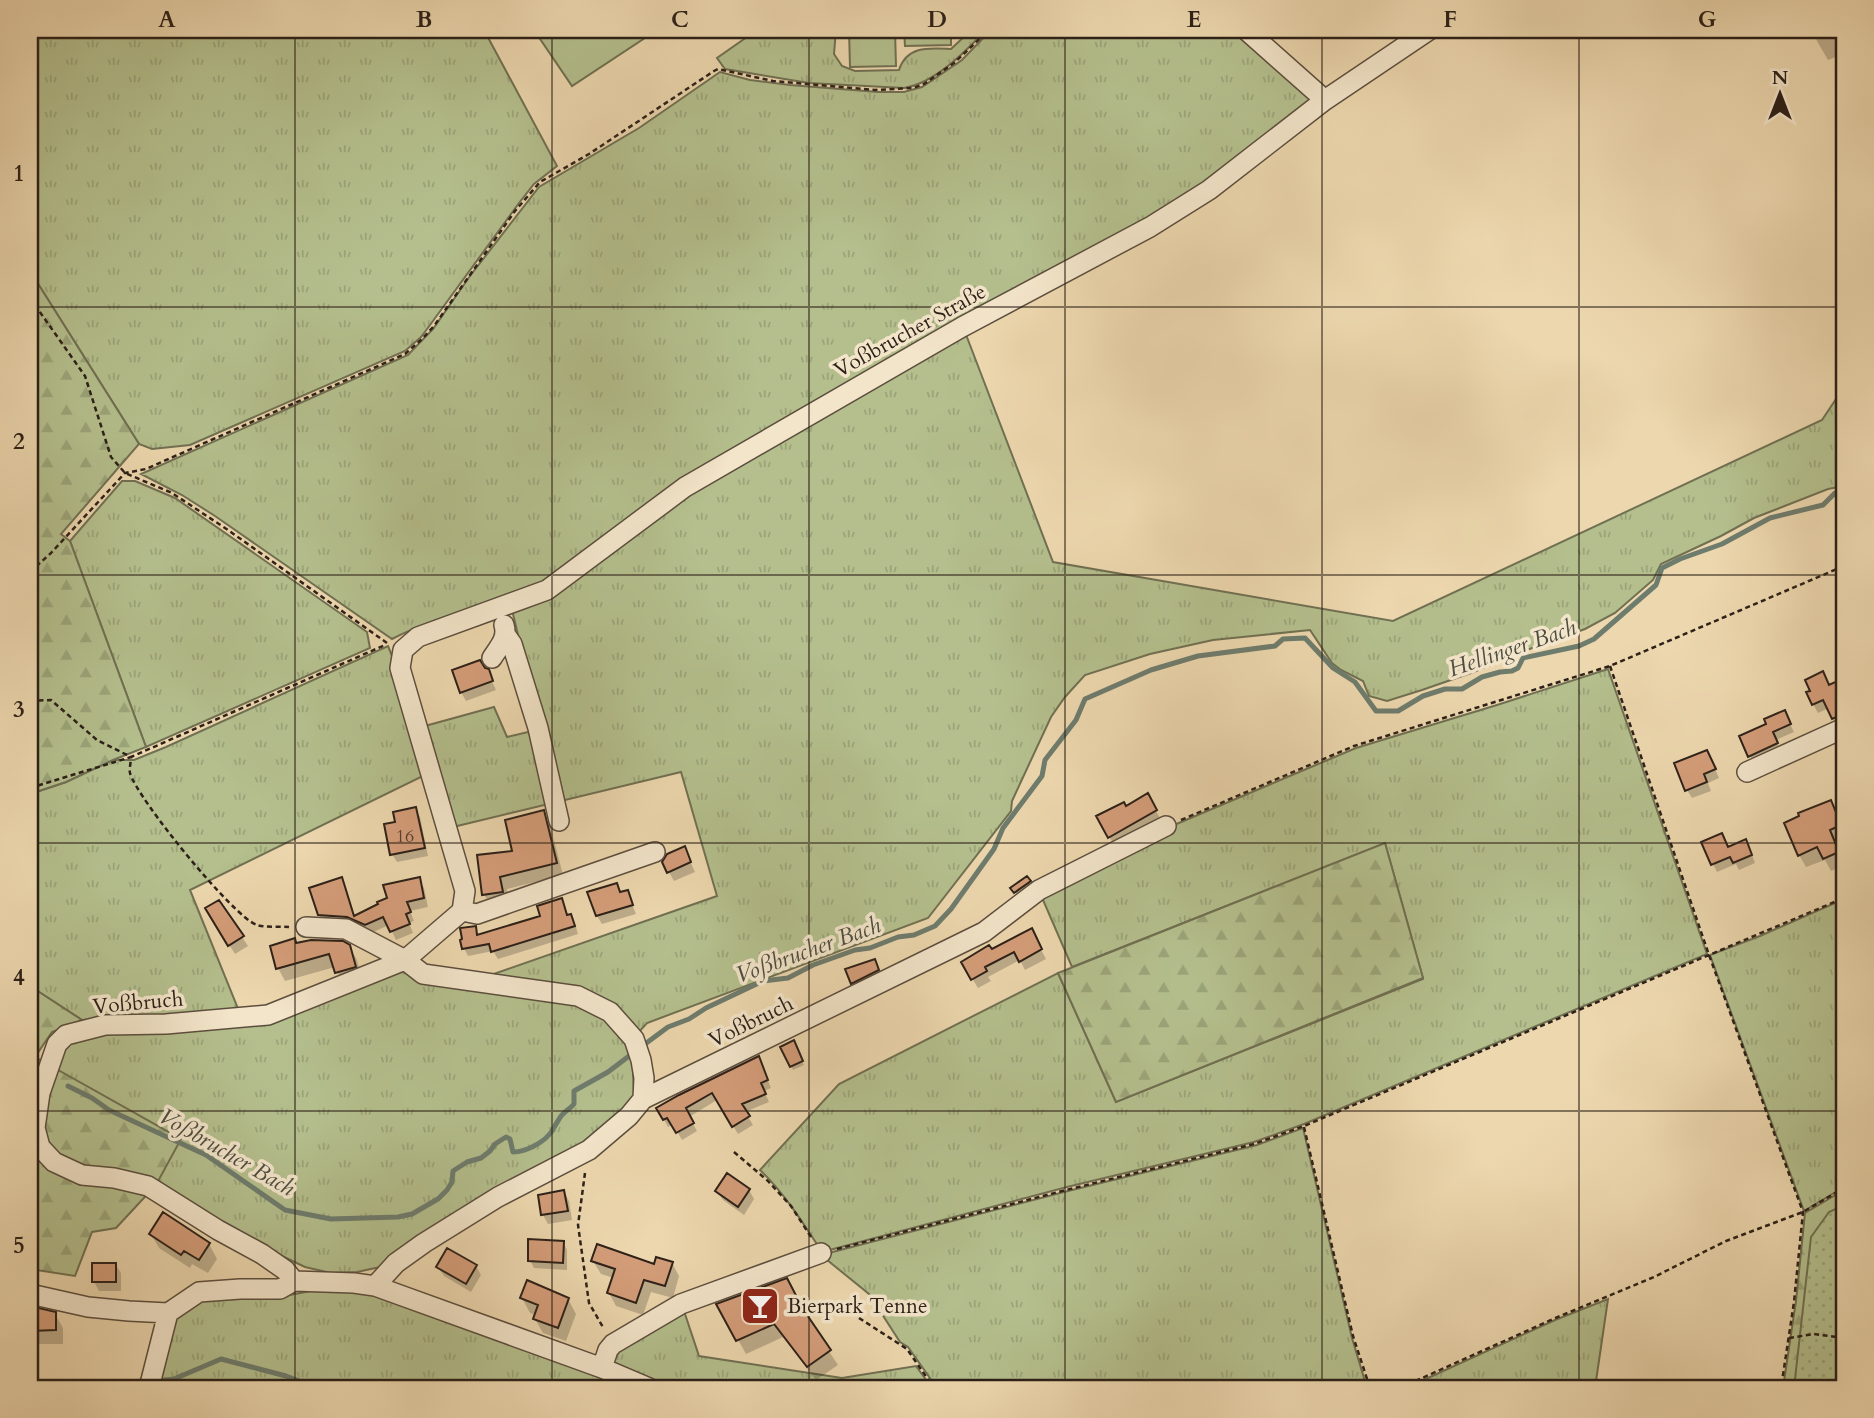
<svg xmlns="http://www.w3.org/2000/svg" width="1874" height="1418" font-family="Cardo,serif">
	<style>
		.grass { fill: url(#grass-tufts); stroke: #707052; stroke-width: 2 }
		.forest { fill: url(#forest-firs); stroke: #707052; stroke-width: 2 }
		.park { fill: url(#park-dots); stroke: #707052; stroke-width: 2 }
		.pitch { fill: #b4bf8d; stroke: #707052; stroke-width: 2 }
		.shadow { fill: #0003 }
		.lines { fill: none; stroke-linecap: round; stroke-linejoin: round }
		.stream { stroke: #6e7c6d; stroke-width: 5 }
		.building { fill: #d49d79; stroke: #2c2018; stroke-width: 2 }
		.minor-casing { stroke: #5c4e3e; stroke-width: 22 }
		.path { stroke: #2c2018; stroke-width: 2.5; stroke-dasharray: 5 3.5; stroke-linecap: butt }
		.minor { stroke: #f3e5ca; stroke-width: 19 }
		.grid { fill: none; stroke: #2c2018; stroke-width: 2; stroke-opacity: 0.55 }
		.labels { text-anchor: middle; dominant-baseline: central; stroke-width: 7; stroke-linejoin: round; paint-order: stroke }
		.number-label { font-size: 18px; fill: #563f30 }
		.street-label { font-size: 21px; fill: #2c2018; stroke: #f3e5ca }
		.poi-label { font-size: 21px; fill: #2c2018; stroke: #f3e5ca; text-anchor: start }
		.water-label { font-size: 23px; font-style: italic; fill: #4d4e42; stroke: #f3e5ca }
		.neatline { fill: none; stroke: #2c2018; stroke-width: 2.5 }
		.grid-label { font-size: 23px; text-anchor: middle; font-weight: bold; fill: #2c2018 }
	</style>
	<defs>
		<pattern id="grass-tufts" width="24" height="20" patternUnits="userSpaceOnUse" patternTransform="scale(1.75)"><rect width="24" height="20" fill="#b4bf8d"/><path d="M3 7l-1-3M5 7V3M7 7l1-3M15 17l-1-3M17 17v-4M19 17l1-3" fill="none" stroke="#9ba479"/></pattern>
		<pattern id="forest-firs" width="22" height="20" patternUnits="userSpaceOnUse" patternTransform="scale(1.75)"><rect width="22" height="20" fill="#b4bf8d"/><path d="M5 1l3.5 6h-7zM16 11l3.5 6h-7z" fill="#9ba479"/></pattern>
		<pattern id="park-dots" width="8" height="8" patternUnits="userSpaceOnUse" patternTransform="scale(1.75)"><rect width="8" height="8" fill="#b4bf8d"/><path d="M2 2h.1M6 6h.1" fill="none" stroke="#9ba479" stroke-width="1.8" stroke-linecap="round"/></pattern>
	</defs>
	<rect width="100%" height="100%" fill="#edd7ae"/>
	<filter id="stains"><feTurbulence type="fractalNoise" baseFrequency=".00286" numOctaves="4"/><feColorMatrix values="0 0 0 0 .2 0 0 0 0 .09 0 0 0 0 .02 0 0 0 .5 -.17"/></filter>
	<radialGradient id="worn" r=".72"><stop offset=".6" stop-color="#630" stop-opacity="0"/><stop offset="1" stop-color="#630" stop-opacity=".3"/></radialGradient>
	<!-- grass -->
	<path class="grass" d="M30,30H484L557,166L534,184L519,203L430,325L421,337L405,351L190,445L152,449L139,444L30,271Z
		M757,30H836L834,54L842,66L855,71L899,70C907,45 930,48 951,49L967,34V30H986C965,52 935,83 904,88L809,83L725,69L717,58Z
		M991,30H1237L1314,98L1210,180L556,575C504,603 444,612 392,639L215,516L182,495L141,474L408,355L433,329L470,276L539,187L639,128L720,72L750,80L790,85L878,92H904L922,87L962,60Z
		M965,332L1053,562L1393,621L1822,420L1844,387V486L1828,489L1754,518L1721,536L1661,564L1653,580L1615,613L1585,629L1532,648L1471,673L1422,690L1387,701L1369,696L1363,681L1341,670L1332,663L1310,630L1213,640L1150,654L1085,675L1065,697L1051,717L1012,801L1011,811L928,918L647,1023L638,1033L623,1015L488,976L717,896L681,772L453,827L425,726L494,707L507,737L541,729L512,610L696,487Z
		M122,481H135L175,498L367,632L370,648L146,747L70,541Z
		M388,646L397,668L425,775L190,890L239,1011L82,1020L30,986V794L66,782L113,760H134L166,747Z
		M1608,669L1707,954L1304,1124L1254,1142L1067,1187L822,1252C803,1223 785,1194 760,1170L839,1084L1058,973L1116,1102L1423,979L1385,843L1072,967L1040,893L1167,828L1356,748L1497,705Z
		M1844,899V1187L1804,1211L1710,955L1760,936Z
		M405,969L576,998L607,1013L632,1050L634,1094L625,1111L584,1143L380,1267L357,1272L331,1273L305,1267L259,1245L156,1185L53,1068L66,1042L82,1031L241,1021Z
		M1303,1128L1352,1338L1367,1388H937L908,1347L900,1342L869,1294L821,1255L1068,1191L1257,1145Z
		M353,1288L637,1388H157L162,1341L179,1310L201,1298L284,1296L311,1291Z
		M1608,1299L1595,1388H1406L1555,1320Z
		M682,1305L699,1356L842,1378L916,1366L932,1388H674L613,1362L614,1346Z"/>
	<!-- forest -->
	<path class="forest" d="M30,271L139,444L61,534L70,541L146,747L113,760L66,782L30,794Z
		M1385,843L1423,978L1116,1102L1058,973Z
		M30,986L82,1020L52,1032L35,1057L181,1139L156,1185L116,1228L92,1232L75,1276L30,1269Z
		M1844,1190V1388H1783L1796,1301L1805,1213Z"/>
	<!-- park -->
	<path class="park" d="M1844,1205V1388H1794L1811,1237L1829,1212Z"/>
	<!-- pitch -->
	<path class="pitch" d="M534,30H657L572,86Z
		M849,30H895L896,66L850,67Z
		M904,30H951V45L905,46Z"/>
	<!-- shadow -->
	<path class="shadow" d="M1813,30H1844V54L1828,60L1817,41Z
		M487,671L496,690L466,701L461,692Z
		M1844,680V724L1839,727L1829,708L1818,713L1813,704L1830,687Z
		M1788,720L1794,732L1776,740L1781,752L1754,764L1741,737Z
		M1711,760L1719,778L1708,783L1711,791L1692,798L1687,790Z
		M1147,796L1160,818L1114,845L1098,817L1125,808Z
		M1832,801L1844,826V859L1843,860L1844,865L1831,871L1825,860L1806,867L1799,855L1801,817L1800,814Z
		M415,809L420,817L428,856L397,862L392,854L397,823Z
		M543,812L550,825L563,875L507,889L509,905L491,907L484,894Z
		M684,848L695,872L674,881L669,872Z
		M1728,848L1750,849L1755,863L1739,870L1736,864L1717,872L1713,864Z
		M1027,878L1031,886L1018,896L1013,889Z
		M341,879L346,888L355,917L380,905L419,879L424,888L428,907L410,911L414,921L409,923L413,933L396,940L389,925L371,933L325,923L319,915Z
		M616,885L621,893L627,892L636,914L602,924L597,916L590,893Z
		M561,900L568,917L570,916L575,924L578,934L498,959L493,951L468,956L464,948L475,928L479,936L542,917Z
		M207,909L242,937L248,946L235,954Z
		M1031,931L1046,959L1025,970L1020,960L988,977L991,981L978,988L963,963L991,951Z
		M296,945L349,946L357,960L362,980L344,985L335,967L285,981L278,968Z
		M874,961L882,979L857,991L852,983Z
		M793,1043L804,1065L793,1070L782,1048Z
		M762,1066L771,1088L764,1091L769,1102L745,1112L753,1125L738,1134L717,1100L689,1117L697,1131L682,1140L673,1124L668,1127L658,1109Z
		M749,1190L754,1199L744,1215L723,1200L717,1191Z
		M564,1192L569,1201L572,1220L548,1224L543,1215Z
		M151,1234L209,1244L217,1259L208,1273L192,1264L190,1268L159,1248Z
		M563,1242L567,1250V1270L534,1268L530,1260Z
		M593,1261L655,1266L672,1263L679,1276L673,1298L651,1292L643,1315L616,1306L609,1293L614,1278L601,1274Z
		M115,1264L121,1273V1291H99L94,1282Z
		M476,1266L481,1275L471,1292L444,1276L438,1267Z
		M522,1298L568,1299L576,1314L566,1341L543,1333L535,1319L536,1315L530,1313Z
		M719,1305L805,1315L838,1365L816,1380L783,1337L746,1354Z
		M30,1308L55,1314L63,1328V1344H30Z"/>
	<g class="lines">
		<!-- stream -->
		<path class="stream" d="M641,1047L668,1027L689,1019L706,1008L763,981L788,978L813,965L855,950L870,948L898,937L914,935L935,926L951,909L994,849L1003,828L1042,776L1045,760L1076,720L1085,699L1151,670L1198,656L1275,646L1283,639L1305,638L1333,668L1355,682L1376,711H1398L1423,696L1445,689H1462L1482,677L1500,672L1512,671L1518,668L1523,658L1579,646L1594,639L1656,585L1662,568L1680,559L1722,544L1770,518L1823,505L1835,493L1844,492
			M30,1063H32
			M68,1086L92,1098L109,1110L206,1155L285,1210L331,1219L398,1217L412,1214L438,1199L447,1190L452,1182L453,1171L467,1162L481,1158L490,1151L495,1144L506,1137L510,1139L513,1152C526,1152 545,1142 552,1131C555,1125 558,1121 561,1116C565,1111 570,1109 574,1104V1091L608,1072L633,1053
			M155,1381L174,1379L221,1359L286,1376L318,1388
			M47,1388L145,1381"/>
	</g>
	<!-- building -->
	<path class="building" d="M480,660L485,668L489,669L493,681L460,693L452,670Z
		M1823,671L1829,685L1844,678V714L1832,719L1823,700L1812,705L1806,692L1810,691L1805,680Z
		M1785,710L1791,724L1773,732L1778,743L1748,757L1739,736L1766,724L1764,719Z
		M1707,750L1716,769L1704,774L1707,782L1685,791L1674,763Z
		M1148,793L1157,810L1108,838L1096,816L1124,802L1126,806Z
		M1831,800L1841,825L1830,830L1839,852L1823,859L1817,847L1798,856L1784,823L1799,816L1798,813Z
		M416,807L425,848L390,855L384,824L395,822L393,812Z
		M544,810L557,863L500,877L503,892L482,895L477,855L512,851L505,820Z
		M1722,833L1728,847L1746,839L1752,855L1733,863L1730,857L1711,865L1701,842Z
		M685,846L691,862L667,873L662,862L667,854Z
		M1027,876L1031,881L1014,893L1010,888Z
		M342,877L354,916L378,904L377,902L387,898L383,885L420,877L424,898L407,902L411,912L406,914L410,924L390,932L383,917L365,925L347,917L318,915L309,888Z
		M617,883L620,892L628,890L633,905L596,916L587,892Z
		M562,898L567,915L571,914L575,926L491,952L489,944L462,949L460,940L462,939L460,928L476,926L477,935L540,916L537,906Z
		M219,900L244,936L228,946L205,908Z
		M1032,928L1042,949L1019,962L1014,952L985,967L987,971L971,980L961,962L989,945L992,949Z
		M295,938L296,943L311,940L343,941L350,945L356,967L335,973L329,954L276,969L270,946Z
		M875,959L879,970L851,984L845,969Z
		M794,1040L803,1061L790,1067L780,1047Z
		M759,1056L768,1080L761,1083L766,1094L742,1104L750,1116L732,1127L712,1093L686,1108L694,1123L676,1133L667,1118L663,1120L656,1108L679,1095Z
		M727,1173L750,1189L738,1207L715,1191Z
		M564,1190L568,1211L541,1215L538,1195Z
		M163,1212L210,1243L199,1260L184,1251L181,1255L149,1234Z
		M528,1239L564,1241L563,1263L528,1261Z
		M597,1244L654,1264L656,1257L673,1262L665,1286L644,1280L636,1303L607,1293L615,1269L591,1261Z
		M447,1248L477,1265L466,1284L436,1267Z
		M92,1263H116V1282H92Z
		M787,1278L803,1309L831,1350L807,1367L774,1324L736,1341L716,1304Z
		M527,1280L569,1298L558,1328L533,1319L538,1305L520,1298Z
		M30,1306L56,1312V1330L30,1331Z"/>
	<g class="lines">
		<defs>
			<path id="minor" d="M1246,30L1325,100
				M505,634L512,644L538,728L559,821
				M492,658C499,647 508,638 504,625
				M1747,772L1844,728
				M462,911L477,914L655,852
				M306,927L346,929L405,960L423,974L578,996L610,1012L634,1039L641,1060L644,1078L643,1099
				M294,1281L285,1270L262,1254L218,1230L148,1186L114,1178L82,1175L54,1162L40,1147L35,1128L40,1093L57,1044L66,1035L105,1025L166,1024L268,1015L405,960L462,911L465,891L400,668L403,650L418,637L547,590L685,487L962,327L1150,227L1209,190L1325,100L1429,30
				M375,1286L396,1263L424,1243L498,1197L589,1150L629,1116L643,1099L984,932L1039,890L1166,826
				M30,1294L88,1307L129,1311L168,1313
				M602,1368L608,1350L613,1344L681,1304L821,1253
				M149,1388L168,1313L199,1292L240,1289H280L294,1281L354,1283L375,1286L602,1368L649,1388"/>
		</defs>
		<!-- minor casing -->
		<use href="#minor" class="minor-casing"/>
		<!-- path -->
		<path class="path" d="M30,298L85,376L111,457L125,473L172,493L228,530L387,643
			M30,572L51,553L125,473L146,469L405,354L422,339L434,326L515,211L540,182L589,154L714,71L718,69L773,81L875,90L913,88L924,84L954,63L989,30
			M1610,666L1709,955L1803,1212L1794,1302L1781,1388
			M30,701L51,700L97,740L131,757
			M30,788L131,757
			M1181,820L1354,746L1610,666L1844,566
			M289,927C279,926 266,928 257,925C234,918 136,797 130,773C129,769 131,762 131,757L385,645
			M1304,1127L1353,1336L1370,1388
			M734,1152L768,1181L791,1206L811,1237
			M585,1173L578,1225L589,1303L604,1329
			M837,1249L1066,1190L1254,1144L1304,1126L1844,898
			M859,1318L907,1349L934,1388
			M1789,1338L1814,1334L1844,1338
			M1400,1388L1553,1319L1654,1277L1726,1241L1803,1212L1844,1188"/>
		<!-- minor -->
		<use href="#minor" class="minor"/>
	</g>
	<!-- grid -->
	<path class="grid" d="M295,30V1388M552,30V1388M809,30V1388M1065,30V1388M1322,30V1388M1579,30V1388M30,307H1844M30,575H1844M30,843H1844M30,1111H1844"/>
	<!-- icons -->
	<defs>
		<symbol id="bar-square" viewBox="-11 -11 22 22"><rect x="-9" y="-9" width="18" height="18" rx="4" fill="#8f2418" stroke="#f3e5ca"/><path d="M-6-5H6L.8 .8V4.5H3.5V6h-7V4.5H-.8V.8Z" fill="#fff"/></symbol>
	</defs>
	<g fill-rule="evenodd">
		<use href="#bar-square" x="738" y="1284" width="44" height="44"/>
	</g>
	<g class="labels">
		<!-- number labels -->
		<g class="number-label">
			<text x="405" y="836">16</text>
		</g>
		<!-- street labels -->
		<g class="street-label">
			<text transform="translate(910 331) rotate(-29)">Voßbrucher Straße</text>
			<text transform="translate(138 1003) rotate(-5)">Voßbruch</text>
			<text transform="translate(751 1022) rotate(-26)">Voßbruch</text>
		</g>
		<!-- poi labels -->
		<g class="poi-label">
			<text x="787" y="1306">Bierpark Tenne</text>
		</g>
		<!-- water labels -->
		<g class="water-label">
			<text transform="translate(1512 648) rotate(-19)">Hellinger Bach</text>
			<text transform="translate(808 950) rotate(-20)">Voßbrucher Bach</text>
			<text transform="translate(227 1152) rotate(30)">Voßbrucher Bach</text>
		</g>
	</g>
	<!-- margin -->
	<rect width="1874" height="1418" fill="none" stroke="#edd7ae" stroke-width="77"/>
	<!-- north arrow -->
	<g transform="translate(1780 94)" stroke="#f3e5ca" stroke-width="5" paint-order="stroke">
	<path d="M0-5L12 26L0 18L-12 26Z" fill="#2c2018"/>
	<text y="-10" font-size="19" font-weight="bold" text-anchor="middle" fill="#2c2018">N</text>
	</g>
	<rect x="38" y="38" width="1798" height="1342" class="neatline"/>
	<g class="grid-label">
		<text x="167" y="27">A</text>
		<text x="424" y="27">B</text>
		<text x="680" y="27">C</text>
		<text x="937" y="27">D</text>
		<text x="1194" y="27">E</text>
		<text x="1450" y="27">F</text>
		<text x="1707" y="27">G</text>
		<text x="19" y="181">1</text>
		<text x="19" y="449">2</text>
		<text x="19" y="717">3</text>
		<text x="19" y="985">4</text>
		<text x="19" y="1253">5</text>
	</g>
	<rect width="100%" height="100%" filter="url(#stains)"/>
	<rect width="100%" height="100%" fill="url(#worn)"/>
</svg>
